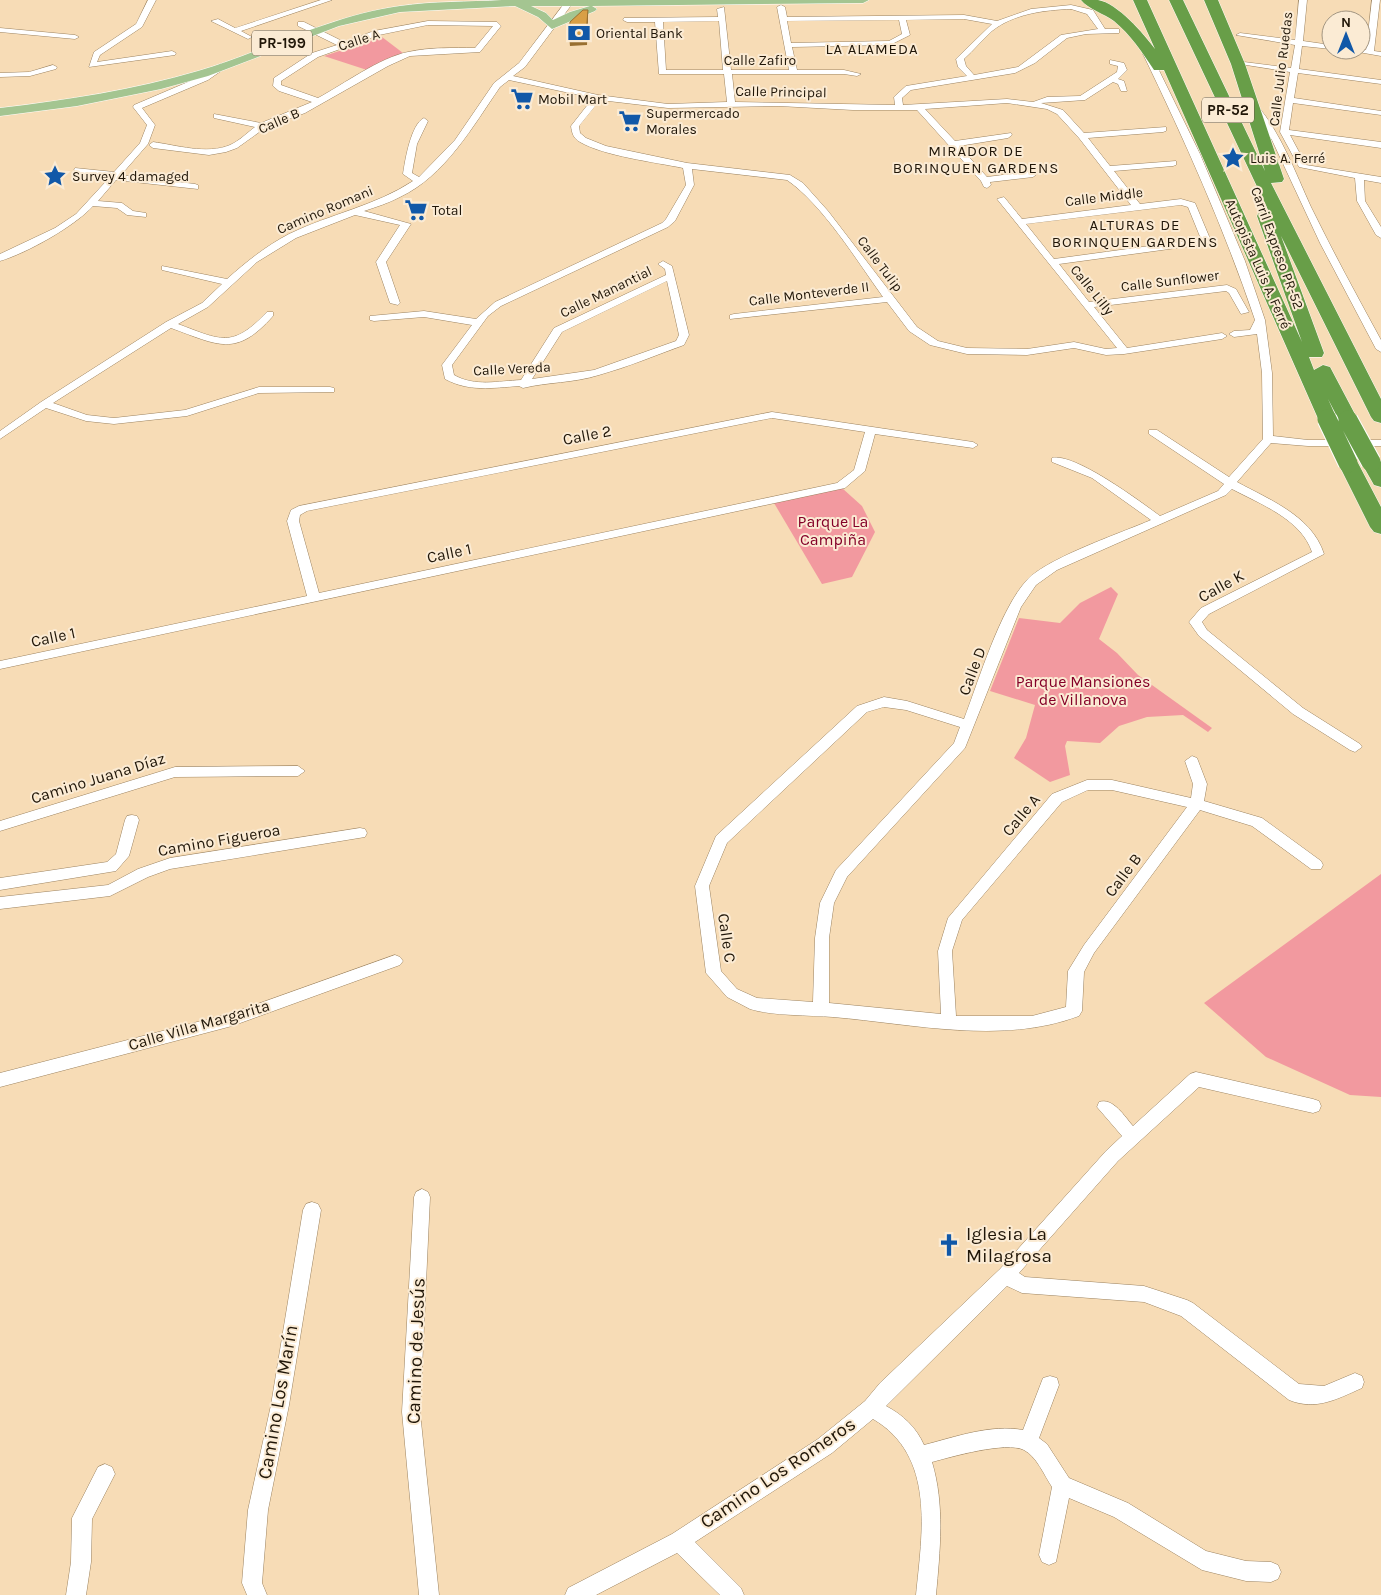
<svg xmlns="http://www.w3.org/2000/svg" width="1381" height="1595" font-family="Karla,sans-serif">
	<style>
		.green { fill: #f2999f }
		.lines { fill: none; stroke-linecap: round; stroke-linejoin: round }
		.street-casing { stroke: #9c8360; stroke-width: 1 }
		.primary-casing { stroke: #fff; stroke-width: 1 }
		.highway-casing { stroke: #fff; stroke-width: 1 }
		.street { fill: #fff; fill-rule: evenodd }
		.primary { fill: #a4c591; fill-rule: evenodd }
		.highway { fill: #689e48; fill-rule: evenodd }
		.highway-bridge-casing { stroke: #fff; stroke-width: 21; stroke-linecap: butt }
		.highway-bridge { stroke: #689e48; stroke-width: 19 }
		.shaded-wall { fill: #986f30 }
		.building { fill: #d99f45; stroke: #986f30 }
		.labels { text-anchor: middle; dominant-baseline: central; stroke-width: 4; stroke-linejoin: round; paint-order: stroke }
		.far-poi-label { font-size: 14px; fill: #201608; stroke: #fbebd4; text-anchor: start }
		.far-street-label { font-size: 14px; fill: #201608; stroke: #fbebd4 }
		.shield { fill: #fbebd4; stroke: #625645; stroke-width: 1 }
		.shield-label { font-size: 15px; font-weight: bold; fill: #201608 }
		.far-neighbourhood-label { font-size: 15px; letter-spacing: 1px; fill: #201608; stroke: #fbebd4 }
		.street-label { font-size: 16px; fill: #201608; stroke: #fbebd4 }
		.park-label { font-size: 16px; fill: #840028; stroke: #fbebd4 }
		.near-poi-label { font-size: 19px; fill: #201608; stroke: #fbebd4; text-anchor: start }
		.near-street-label { font-size: 19px; fill: #201608; stroke: #fbebd4 }
	</style>
	<rect width="100%" height="100%" fill="#f7dcb6"/>
	<!-- green -->
	<path class="green" d="M382,37L403,53L367,70L324,56Z
		M842,488L862,506L875,532L852,577L822,584L774,503Z
		M1111,587L1118,594L1099,639L1117,653L1138,675L1212,728L1208,732L1183,715L1147,717L1119,726L1100,743L1067,741L1065,746L1070,775L1050,782L1014,758L1026,738L1035,705L990,691L1019,618L1060,623L1080,603Z
		M1381,874V1097L1350,1095L1266,1057L1204,1003Z"/>
	<g class="lines">
		<defs>
			<path id="street" d="M148,0H156L142,27L100,55L97,62L172,51L176,53L175,55L89,67L94,52L136,24Z
				M321,0H332L241,31L252,37L248,39L211,21L218,19L235,28Z
				M567,0H575L525,67L513,76L598,95L668,104L727,102L724,74H659L655,22H627L623,20L624,18L718,17L717,9L724,7L731,70H789L777,7L781,5L785,7L787,17L964,15L997,21L1031,9L1071,5L1093,10L1105,29H1119V33L1086,34L1067,38L1035,63L1015,73L911,90L902,98L903,105L1007,99L1033,102L1047,97L1080,96L1117,72L1118,66L1110,64V60L1124,63L1127,70L1118,79L1124,81L1127,91H1121L1118,84L1113,82L1085,100L1041,103L1063,110L1084,133L1166,127V131L1163,132L1088,138L1110,166L1176,161V165L1173,166L1114,171L1140,204L1181,199L1195,203L1211,241L1206,244L1059,264L1089,302L1227,285L1236,289L1249,312L1241,314L1229,293L1226,291L1094,307L1127,348L1222,333L1227,336L1222,339L1124,354L1106,355L1074,348L1027,355L967,354L930,345L909,331L887,302L730,319V315L734,314L883,297C857,261 823,205 787,180L692,169L694,185L675,221L668,227L501,306L488,316L452,365L454,375C475,387 498,381 521,380L554,328L666,275L665,269L658,264L663,261L672,266L689,335L684,345C656,355 628,367 599,375C574,383 547,382 523,388L519,386C492,388 469,392 445,379L442,365L472,325L424,317L374,321L370,320V316L424,311L476,319L495,302L662,223L666,219L686,185L683,168C654,162 604,156 580,142C573,138 572,133 571,126L593,98L509,80L500,87C473,126 445,176 400,197C389,203 376,207 364,211L411,224L386,262L400,303L398,305L390,303L376,262L400,225L355,215L296,238L257,262L208,307L178,324C221,340 232,349 267,312H273V316C236,358 218,345 171,328L53,403L87,415L114,418L185,410L259,387H330L334,388V392L259,393L187,416L114,424L86,421L46,408L0,439V431L41,402L166,322L202,303L222,284L162,270V266L227,279C246,262 266,246 289,234C330,214 375,206 413,181L403,174C405,160 411,124 424,118L428,121L417,144L412,173L419,177L455,140L494,83L519,63ZM1071,9L1087,14L1098,29L1061,35L1018,67L974,75L966,66L964,59C974,50 982,40 992,31C1013,14 1044,10 1071,9ZM964,19L992,24L956,59L958,67L967,76L906,86L894,97L895,105L735,102L732,74H844L857,76L861,74L844,70H797L792,47L890,45L910,35L906,20ZM899,20L902,34L889,41L791,43L787,21ZM719,21L723,70H666L663,22ZM600,100L668,108L779,106L853,110H917L981,181L984,187L987,188L991,185L990,182L1033,177L1037,174L1033,171L987,177L959,146L1008,138L1012,135L1011,133L955,141L925,109L1007,103L1047,109L1057,114L1079,138L1131,205L1022,219L1004,197L997,199L1117,348L1106,349L1074,342L1027,349L967,348L938,341L917,327L828,211L803,183L790,175L687,163L606,146L586,138L580,133L579,126ZM1181,205L1188,207L1201,239L1054,259L1026,224ZM667,281L679,335L676,341L594,370L532,379L562,332Z
				M1299,0H1307L1303,41L1331,45V49L1302,46L1299,69L1381,80V84L1298,73L1294,98L1381,111V115L1293,103L1289,130L1381,142V148L1290,135L1306,165L1381,177V183L1364,180L1365,201L1381,227V238L1376,235L1357,201L1355,178L1299,167L1280,132L1290,72L1240,64L1244,62L1291,68L1295,45L1236,35L1240,33L1295,40Z
				M1372,0H1380L1374,51L1381,52V56L1347,50H1366Z
				M428,21L497,22L501,26L480,52L410,56L388,66L305,113L265,128L237,148L226,152L209,155L153,148L149,145L153,142C176,145 207,155 230,145C239,141 247,133 255,127L214,118V114L261,123L312,102L279,91L273,86L274,78L312,53L337,45L298,26V22H304L344,42L374,31ZM428,25L493,26L475,48C453,48 430,47 408,52C379,58 344,84 318,98L281,85V81L318,57L379,35Z
				M0,28L75,35L79,37L75,39L0,32Z
				M1147,52L1151,54L1200,154L1245,261L1265,320L1272,373L1273,436L1308,440H1381V446H1308L1271,443L1237,482C1270,500 1312,516 1324,554L1209,614L1202,622L1207,630L1303,708L1360,744L1362,747L1355,752L1350,750L1293,714L1199,636L1189,622L1201,608L1312,552C1301,519 1260,504 1232,489L1226,495L1057,570L1036,585L1021,607L965,748L847,877L834,903L829,938V1003L941,1014L938,951L948,918L1052,794L1087,780H1112L1191,798L1193,784L1185,761L1192,756L1197,758L1207,784L1204,801L1262,818L1321,861L1323,865L1321,869H1311L1252,826L1200,810L1094,953L1084,972L1082,1011L1079,1016C1002,1045 914,1024 833,1017C810,1015 771,1016 750,1009L727,997L706,973L695,886L716,836L857,706L884,697L907,701L964,719C979,680 1000,609 1027,580C1047,558 1121,533 1151,520L1092,478L1052,462V458C1074,452 1141,502 1160,516L1218,491L1224,484L1149,434V430H1157L1229,477L1263,439L1262,373L1257,334L1234,337L1229,334L1234,331L1250,330L1255,320C1224,228 1185,141 1143,54ZM884,707L906,710L960,727L954,743L836,870L820,903L815,938L813,1002L757,998L737,989L721,971L709,886L727,843L867,712ZM1088,790H1112L1187,807L1084,945L1068,971L1066,1007L1032,1016H956L952,951L962,920L1062,802Z
				M221,64L228,66L208,80L142,108L155,125L148,144L121,175L195,184L198,185V189L116,180L98,201L122,203L133,211L146,213V217L127,215L117,208L93,206C75,226 27,253 0,261V254L55,228L76,214L110,177L78,173L74,170L75,168L114,172L140,143L147,125L133,107L134,105L202,76Z
				M53,65L57,67L56,69L30,76L0,77V73L29,72Z
				M1251,105H1257C1282,135 1295,172 1311,207C1333,252 1357,296 1381,340V352L1376,349L1320,243L1272,140L1250,107Z
				M772,412L973,442L978,445L973,448L875,434L865,471L845,488L0,669V661L307,596L287,521L291,510L299,506ZM772,418L865,432L854,470L837,483L319,593L299,521L300,515L307,511Z
				M298,766L305,771L298,776L175,777L0,831V821L175,767Z
				M132,815L137,816L139,820L129,856L116,871L0,890V878L107,862L116,854L125,820L127,816Z
				M360,828L365,829L367,833L365,837L170,869L148,877L110,896L0,909V897L108,885L138,869L170,858Z
				M395,955L400,957L403,961L400,965L232,1026L0,1087V1073L232,1013Z
				M1196,1072L1313,1099L1319,1101L1321,1106L1319,1111L1313,1113L1199,1087L1118,1161L1019,1273L1025,1277L1144,1286L1187,1300L1193,1303L1299,1384L1324,1386L1355,1373L1362,1376L1364,1382L1362,1388C1337,1399 1316,1411 1289,1400L1181,1316L1144,1302L1022,1293L1007,1286L886,1406C903,1415 916,1427 924,1445C955,1437 991,1424 1023,1430L1043,1378L1050,1376L1057,1378L1059,1385L1039,1438L1047,1444L1069,1478L1128,1503L1206,1551L1246,1561L1271,1562L1278,1565L1281,1572L1278,1579L1271,1582L1246,1581L1202,1570L1114,1517L1069,1498L1056,1562L1049,1565L1042,1562L1039,1555L1052,1487C1044,1475 1037,1457 1024,1450C1006,1441 951,1457 932,1462C945,1505 940,1551 936,1595H916C922,1533 936,1456 873,1419L832,1453L695,1542L741,1588L744,1595H720L677,1553L596,1595H565L568,1588L672,1534L818,1439L865,1401L880,1383L1000,1269L1106,1151L1122,1136L1097,1107L1099,1102C1113,1097 1125,1117 1133,1126L1190,1074Z
				M422,1189L428,1192L430,1197L420,1412L439,1595H419L402,1412L414,1197L416,1192Z
				M312,1202L318,1204L321,1210L289,1405L268,1510L262,1583L267,1595H247L242,1583L248,1510L271,1405L303,1210L306,1204Z
				M105,1464L112,1467L115,1474L92,1519L91,1562L86,1595H66L71,1562L72,1518L98,1467Z"/>
			<path id="primary" d="M502,0H869L863,3L592,6L597,9L595,11L552,29L538,17L515,6L400,12L339,26L208,76L161,89L77,106L0,116V108C67,100 133,90 198,71C266,51 328,16 400,6C433,1 468,2 502,0ZM531,6H590L570,12L553,20L546,13Z"/>
			<path id="highway" d="M1081,0C1087,0 1092,0 1098,0C1117,3 1144,34 1155,49L1133,0H1147L1302,342L1257,216L1259,212H1269L1169,0H1183L1265,171L1231,64L1204,0H1218L1245,64L1284,179L1282,182L1271,183L1381,399V423L1374,421L1371,417L1281,236L1324,353L1322,357H1309L1314,370L1323,365L1330,367L1358,420L1355,424H1341L1328,399L1337,419L1334,423H1320L1164,70H1154C1142,52 1131,35 1114,21C1105,14 1088,9 1081,0Z
				M1371,456L1378,458L1381,462V487L1374,485L1361,462L1364,458Z
				M1348,457L1355,459L1358,463L1381,507V534L1374,532L1370,527L1338,463L1341,459Z"/>
		</defs>
		<!-- street casing -->
		<use href="#street" class="street-casing"/>
		<!-- primary casing -->
		<use href="#primary" class="primary-casing"/>
		<!-- highway casing -->
		<use href="#highway" class="highway-casing"/>
		<!-- street -->
		<use href="#street" class="street"/>
		<!-- primary -->
		<use href="#primary" class="primary"/>
		<!-- highway -->
		<use href="#highway" class="highway"/>
		<defs>
			<path id="highway-bridge" d="M1327,419L1348,463
				M1348,420L1371,462"/>
		</defs>
		<!-- highway-bridge casing -->
		<use href="#highway-bridge" class="highway-bridge-casing"/>
		<!-- highway-bridge -->
		<use href="#highway-bridge" class="highway-bridge"/>
	</g>
	<!-- shaded-wall -->
	<path class="shaded-wall" d="M588,10V20L587,45L570,46L569,36Z"/>
	<!-- building -->
	<path class="building" d="M583,10H588L586,34L569,36L570,22Z"/>
	<!-- icons -->
	<defs>
		<symbol id="bank-bare" viewBox="-9 -9 18 18"><path d="M-6-4H6V4H-6ZM0-2.3a2.3 2.3 0 1 0 0 4.6a2.3 2.3 0 1 0 0-4.6Z" fill="#1158a8" stroke="#fbebd4" stroke-width="2.5" paint-order="stroke"/></symbol>
		<symbol id="supermarket-bare" viewBox="-9 -9 18 18"><path d="M-6-5.5h2.5l.6 2H6L4.5 2H-2.5L-4.4-4H-6ZM-1.5 3.2a1.3 1.3 0 1 0 .1 0ZM3 3.2a1.3 1.3 0 1 0 .1 0Z" fill="#1158a8" stroke="#fbebd4" stroke-width="2.5" paint-order="stroke"/></symbol>
		<symbol id="sight-bare" viewBox="-9 -9 18 18"><path d="M0-6L1.8-2.2L6-1.7L2.9 1.2L3.7 5.4L0 3.3L-3.7 5.4L-2.9 1.2L-6-1.7L-1.8-2.2Z" fill="#1158a8" stroke="#fbebd4" stroke-width="2.5" paint-order="stroke"/></symbol>
		<symbol id="church-bare" viewBox="-9 -9 18 18"><path d="M-1.2-6h2.4v3.5h3.3v2.4h-3.3V6h-2.4V-.1h-3.3v-2.4h3.3Z" fill="#1158a8" stroke="#fbebd4" stroke-width="2.5" paint-order="stroke"/></symbol>
	</defs>
	<g fill-rule="evenodd">
		<use href="#bank-bare" x="563" y="17" width="32" height="32"/>
		<use href="#supermarket-bare" x="506" y="83" width="32" height="32"/>
		<use href="#supermarket-bare" x="614" y="105" width="32" height="32"/>
		<use href="#sight-bare" x="1217" y="142" width="32" height="32"/>
		<use href="#sight-bare" x="39" y="160" width="32" height="32"/>
		<use href="#supermarket-bare" x="400" y="194" width="32" height="32"/>
		<use href="#church-bare" x="933" y="1229" width="32" height="32"/>
	</g>
	<g class="labels">
		<!-- far-poi labels -->
		<g class="far-poi-label">
			<text x="596" y="33">Oriental Bank</text>
			<text x="538" y="99">Mobil Mart</text>
			<text x="646" y="113">Supermercado<tspan x="646" dy="16">Morales</tspan></text>
			<text x="1250" y="158">Luis A. Ferré</text>
			<text x="72" y="176">Survey 4 damaged</text>
			<text x="432" y="210">Total</text>
		</g>
		<!-- far-street labels -->
		<g class="far-street-label">
			<text transform="translate(359 40) rotate(-18)">Calle A</text>
			<text x="760" y="60">Calle Zafiro</text>
			<text transform="translate(1281 69) rotate(-83)">Calle Julio Ruedas</text>
			<text transform="translate(781 92) rotate(1)">Calle Principal</text>
			<text transform="translate(279 121) rotate(-24)">Calle B</text>
			<text transform="translate(1104 197) rotate(-7)">Calle Middle</text>
			<text transform="translate(325 210) rotate(-23)">Camino Romani</text>
			<text transform="translate(1277 248) rotate(70)">Carril Expreso PR-52</text>
			<text transform="translate(880 264) rotate(53)">Calle Tulip</text>
			<text transform="translate(1258 264) rotate(66)">Autopista Luis A. Ferré</text>
			<text transform="translate(1170 281) rotate(-7)">Calle Sunflower</text>
			<text transform="translate(1092 290) rotate(51)">Calle Lilly</text>
			<text transform="translate(606 292) rotate(-26)">Calle Manantial</text>
			<text transform="translate(809 294) rotate(-7)">Calle Monteverde II</text>
			<text transform="translate(512 369) rotate(-3)">Calle Vereda</text>
		</g>
		<!-- shield labels -->
		<g class="shield">
			<rect x="252" y="30.5" width="60" height="25" rx="4"/>
			<rect x="1202" y="97.5" width="52" height="25" rx="4"/>
		</g>
		<g class="shield-label">
			<text x="282" y="43">PR-199</text>
			<text x="1228" y="110">PR-52</text>
		</g>
		<!-- far-neighbourhood labels -->
		<g class="far-neighbourhood-label">
			<text x="872" y="49">LA ALAMEDA</text>
			<text x="976" y="151">MIRADOR DE<tspan x="976" dy="17">BORINQUEN GARDENS</tspan></text>
			<text x="1135" y="225">ALTURAS DE<tspan x="1135" dy="17">BORINQUEN GARDENS</tspan></text>
		</g>
		<!-- street labels -->
		<g class="street-label">
			<text transform="translate(587 435) rotate(-11)">Calle 2</text>
			<text transform="translate(449 553) rotate(-12)">Calle 1</text>
			<text transform="translate(1221 586) rotate(-29)">Calle K</text>
			<text transform="translate(53 637) rotate(-12)">Calle 1</text>
			<text transform="translate(972 671) rotate(-69)">Calle D</text>
			<text transform="translate(98 778) rotate(-17)">Camino Juana Díaz</text>
			<text transform="translate(1021 815) rotate(-50)">Calle A</text>
			<text transform="translate(219 840) rotate(-10)">Camino Figueroa</text>
			<text transform="translate(1123 875) rotate(-53)">Calle B</text>
			<text transform="translate(727 938) rotate(82)">Calle C</text>
			<text transform="translate(199 1025) rotate(-16)">Calle Villa Margarita</text>
		</g>
		<!-- park labels -->
		<g class="park-label">
			<text x="833" y="521">Parque La<tspan x="833" dy="18">Campiña</tspan></text>
			<text x="1083" y="681">Parque Mansiones<tspan x="1083" dy="18">de Villanova</tspan></text>
		</g>
		<!-- near-poi labels -->
		<g class="near-poi-label">
			<text x="966" y="1234">Iglesia La<tspan x="966" dy="22">Milagrosa</tspan></text>
		</g>
		<!-- near-street labels -->
		<g class="near-street-label">
			<text transform="translate(416 1351) rotate(-88)">Camino de Jesús</text>
			<text transform="translate(278 1402) rotate(-80)">Camino Los Marín</text>
			<text transform="translate(778 1473) rotate(-34)">Camino Los Romeros</text>
		</g>
	</g>
	<!-- north arrow -->
	<g transform="translate(1346 35)"><circle r="24" fill="#fbebd4" stroke="#a39682"/>
	<path d="M0-4L9 19L0 12L-9 19Z" fill="#1158a8"/>
	<text y="-8" font-size="14" font-weight="bold" text-anchor="middle" fill="#201608">N</text>
	</g>
</svg>
